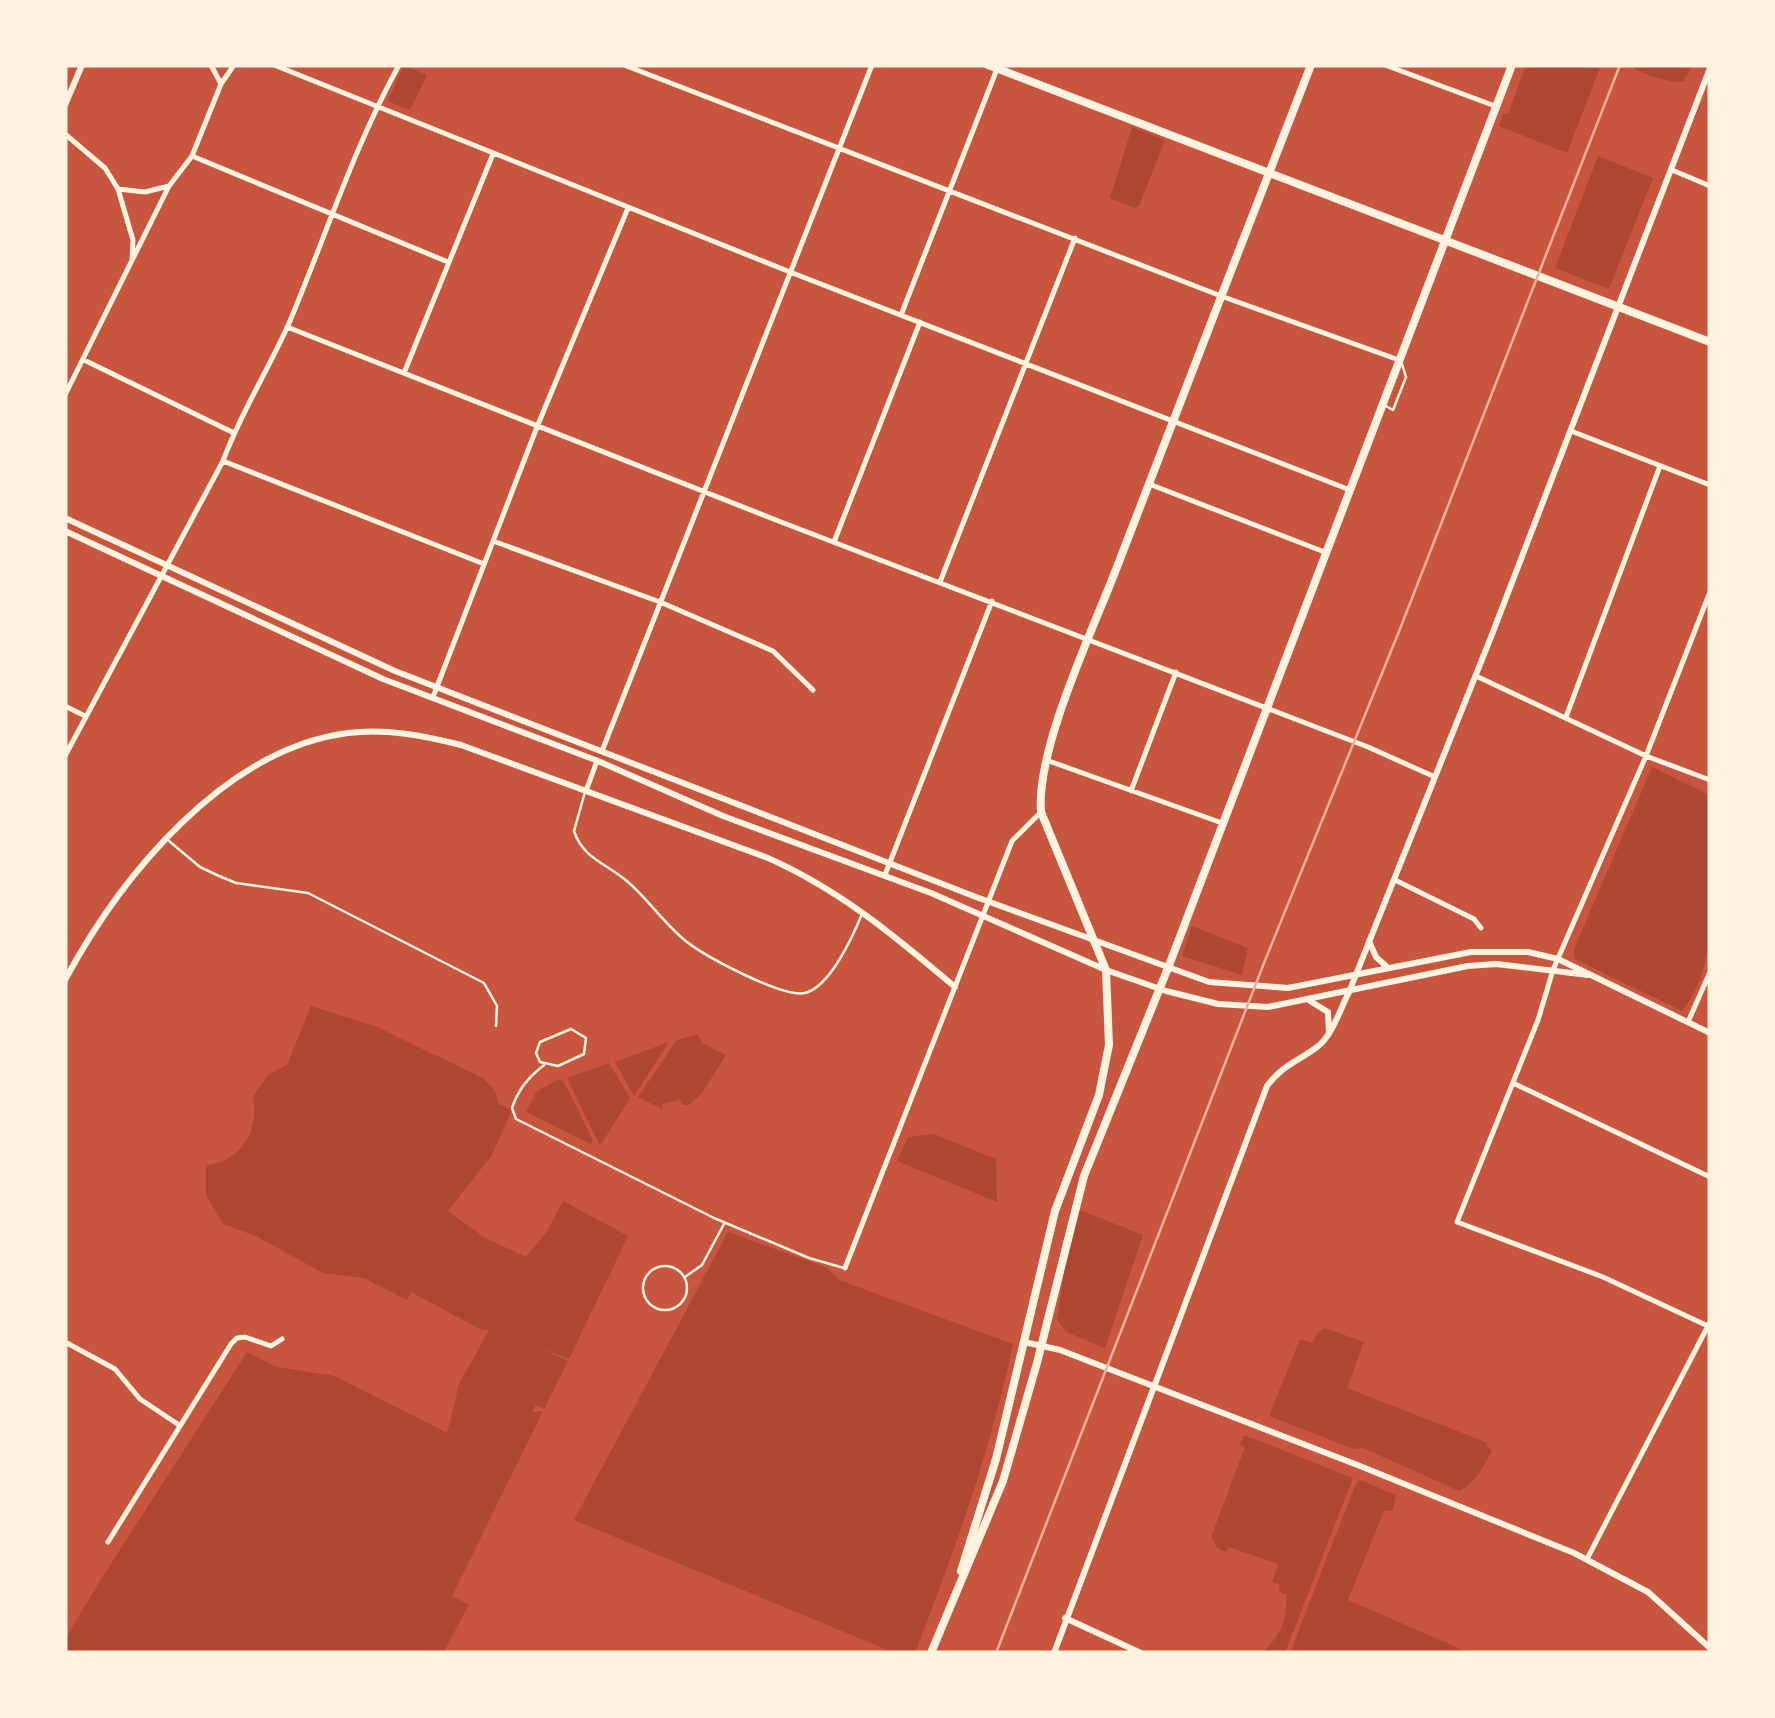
<svg xmlns="http://www.w3.org/2000/svg" width="1775" height="1718" font-family="'Fira Sans Condensed',sans-serif">
	<style>
		.green { fill: #ae4732 }
		.lines { fill: none; stroke-linecap: round; stroke-linejoin: round }
		.service { stroke: #fff3e0; stroke-width: 2.5 }
		.minor { stroke: #fff3e0; stroke-width: 5 }
		.tertiary { stroke: #fff3e0; stroke-width: 6 }
		.secondary { stroke: #fff3e0; stroke-width: 6 }
		.trunk { stroke: #fff3e0; stroke-width: 8 }
		.rail { stroke: #e9b49f; stroke-width: 2.5 }
	</style>
	<rect width="100%" height="100%" fill="#c8553d"/>
	<!-- green -->
	<path class="green" d="M404,65L427,75L410,110L388,101Z
		M1526,65H1601L1567,153L1499,126L1503,114H1508Z
		M1630,65H1693L1683,82C1666,82 1639,74 1630,65Z
		M1132,127L1165,140L1139,206L1134,208L1110,198Z
		M1598,156L1653,178L1609,289L1555,268Z
		M1652,767L1710,795C1710,859 1725,959 1682,1011L1575,959L1574,949Z
		M1192,926L1248,948L1242,975L1182,956Z
		M311,1006L377,1027L483,1078L495,1091L499,1104L512,1110L492,1155L448,1211L484,1237L526,1257L546,1233L563,1201L628,1236L569,1359L539,1347L568,1361L544,1409L536,1405L532,1412L543,1411L452,1596L469,1605L443,1653H65V1639L98,1584L247,1352L277,1367L335,1376L447,1433L459,1384L489,1330L480,1329L411,1292L407,1300L364,1278L323,1273L256,1236L223,1224L206,1195V1165C241,1162 260,1130 253,1096L269,1074L287,1065Z
		M698,1034L702,1043L726,1055L702,1093L689,1105H683L680,1100L662,1104L663,1110L638,1097L677,1040Z
		M666,1043L667,1045L634,1096L615,1062Z
		M609,1063L630,1098L600,1146L567,1078Z
		M559,1079L564,1082L593,1141L591,1144L526,1112L537,1091Z
		M934,1134L996,1159L997,1202L897,1161L908,1137Z
		M1080,1210L1143,1235L1105,1348L1066,1332L1057,1320L1067,1252Z
		M728,1232L828,1268L839,1280L1013,1344C991,1450 954,1552 915,1653H895L574,1520Z
		M1325,1328L1364,1342L1347,1388L1488,1443L1486,1446L1492,1450C1484,1466 1475,1484 1459,1491L1363,1448L1354,1449L1269,1416L1300,1339L1312,1343L1317,1333Z
		M1244,1435L1353,1478L1285,1653H1262C1280,1637 1288,1619 1286,1595L1279,1592L1280,1585L1272,1582L1278,1564L1229,1547L1226,1552L1217,1548L1211,1537L1245,1447L1240,1445Z
		M1360,1480L1396,1495L1393,1510L1384,1511L1348,1600L1470,1653H1290L1356,1483Z"/>
	<g class="lines">
		<!-- service -->
		<path class="service" d="M1386,406L1393,410L1406,377L1401,361
			M585,792L574,831C583,859 608,864 628,882C649,900 665,925 687,942C706,957 783,998 805,993C830,987 853,936 862,914
			M169,841L200,867L219,876L236,883L308,893L484,983L497,1006L496,1026
			M571,1029L586,1038L584,1054L558,1066L540,1062L536,1053L540,1042Z
			M544,1065C528,1078 519,1088 512,1108L516,1119L714,1218L809,1258L844,1268
			M643 1288a22 22 0 1 1 44 0a22 22 0 1 1-44 0Z
			M685,1277L702,1265L724,1224"/>
		<!-- minor -->
		<path class="minor" d="M211,65L221,84
			M274,65L790,272L1350,490
			M624,65L1221,296L1399,360
			M1385,65L1495,106
			M65,134L105,168L118,189L145,192L169,186
			M192,156L448,262
			M1672,170L1710,186
			M118,189L133,240L132,260
			M901,315L997,69
			M287,327L781,522L1368,747L1435,777
			M84,360L234,433
			M404,373L493,154
			M65,395L169,186L192,156L221,84L234,65
			M1571,431L1710,485
			M223,461L484,564
			M1149,484L1327,553
			M493,541L660,602L773,651L813,690
			M834,542L920,322
			M940,582L1075,238
			M1710,592L1646,756L1553,970L1538,1020L1457,1222L1603,1277L1710,1327
			M1476,676L1646,756L1710,780
			M433,697L537,427L628,208
			M65,706L85,716
			M1566,717L1660,466
			M602,751L872,65
			M65,756L223,461C241,412 269,369 290,321C326,235 354,147 399,65
			M1046,760L1222,823
			M586,791L597,761
			M1131,791L1176,672
			M885,875L992,601
			M1395,880L1474,919L1481,928
			M1688,1022L1710,972
			M1513,1083L1710,1177
			M845,1268L1012,841L1041,812
			M65,1342L115,1369L140,1399L179,1425
			M108,1542L231,1344L237,1338L245,1337L271,1346L282,1339
			M1587,1559L1710,1322"/>
		<!-- tertiary -->
		<path class="tertiary" d="M65,105L82,65
			M65,980C121,876 224,749 348,733C386,728 425,736 461,745L768,858C840,890 896,937 955,987
			M1065,1618L1141,1653
			M1054,1653L1267,1086C1284,1064 1297,1062 1317,1047C1333,1035 1340,1009 1349,992L1491,637L1710,68"/>
		<!-- secondary -->
		<path class="secondary" d="M65,518L395,671L976,897L1209,982L1288,988L1471,952H1528L1558,959L1710,1033
			M65,531L383,679L598,761L723,816L931,893L1106,970L1166,991L1218,1004L1268,1007L1468,966L1496,964L1588,975
			M1369,941L1376,957L1386,966
			M1310,1001L1328,1012L1329,1033
			M1024,1342L1060,1350L1360,1466L1574,1553L1648,1592L1710,1648"/>
		<!-- trunk -->
		<path class="trunk" d="M988,65L1710,342
			M961,1571L996,1459L1055,1211L1099,1095L1109,1045L1106,970L1041,812C1036,748 1093,630 1117,567C1181,400 1246,232 1311,65
			M931,1653L1003,1481L1037,1363L1084,1176L1168,968L1512,65"/>
		<!-- rail -->
		<path class="rail" d="M996,1653L1264,963L1400,629L1620,65"/>
	</g>
	<!-- border -->
	<rect width="1775" height="1718" fill="none" stroke="#fff3e0" stroke-width="135"/>
</svg>
